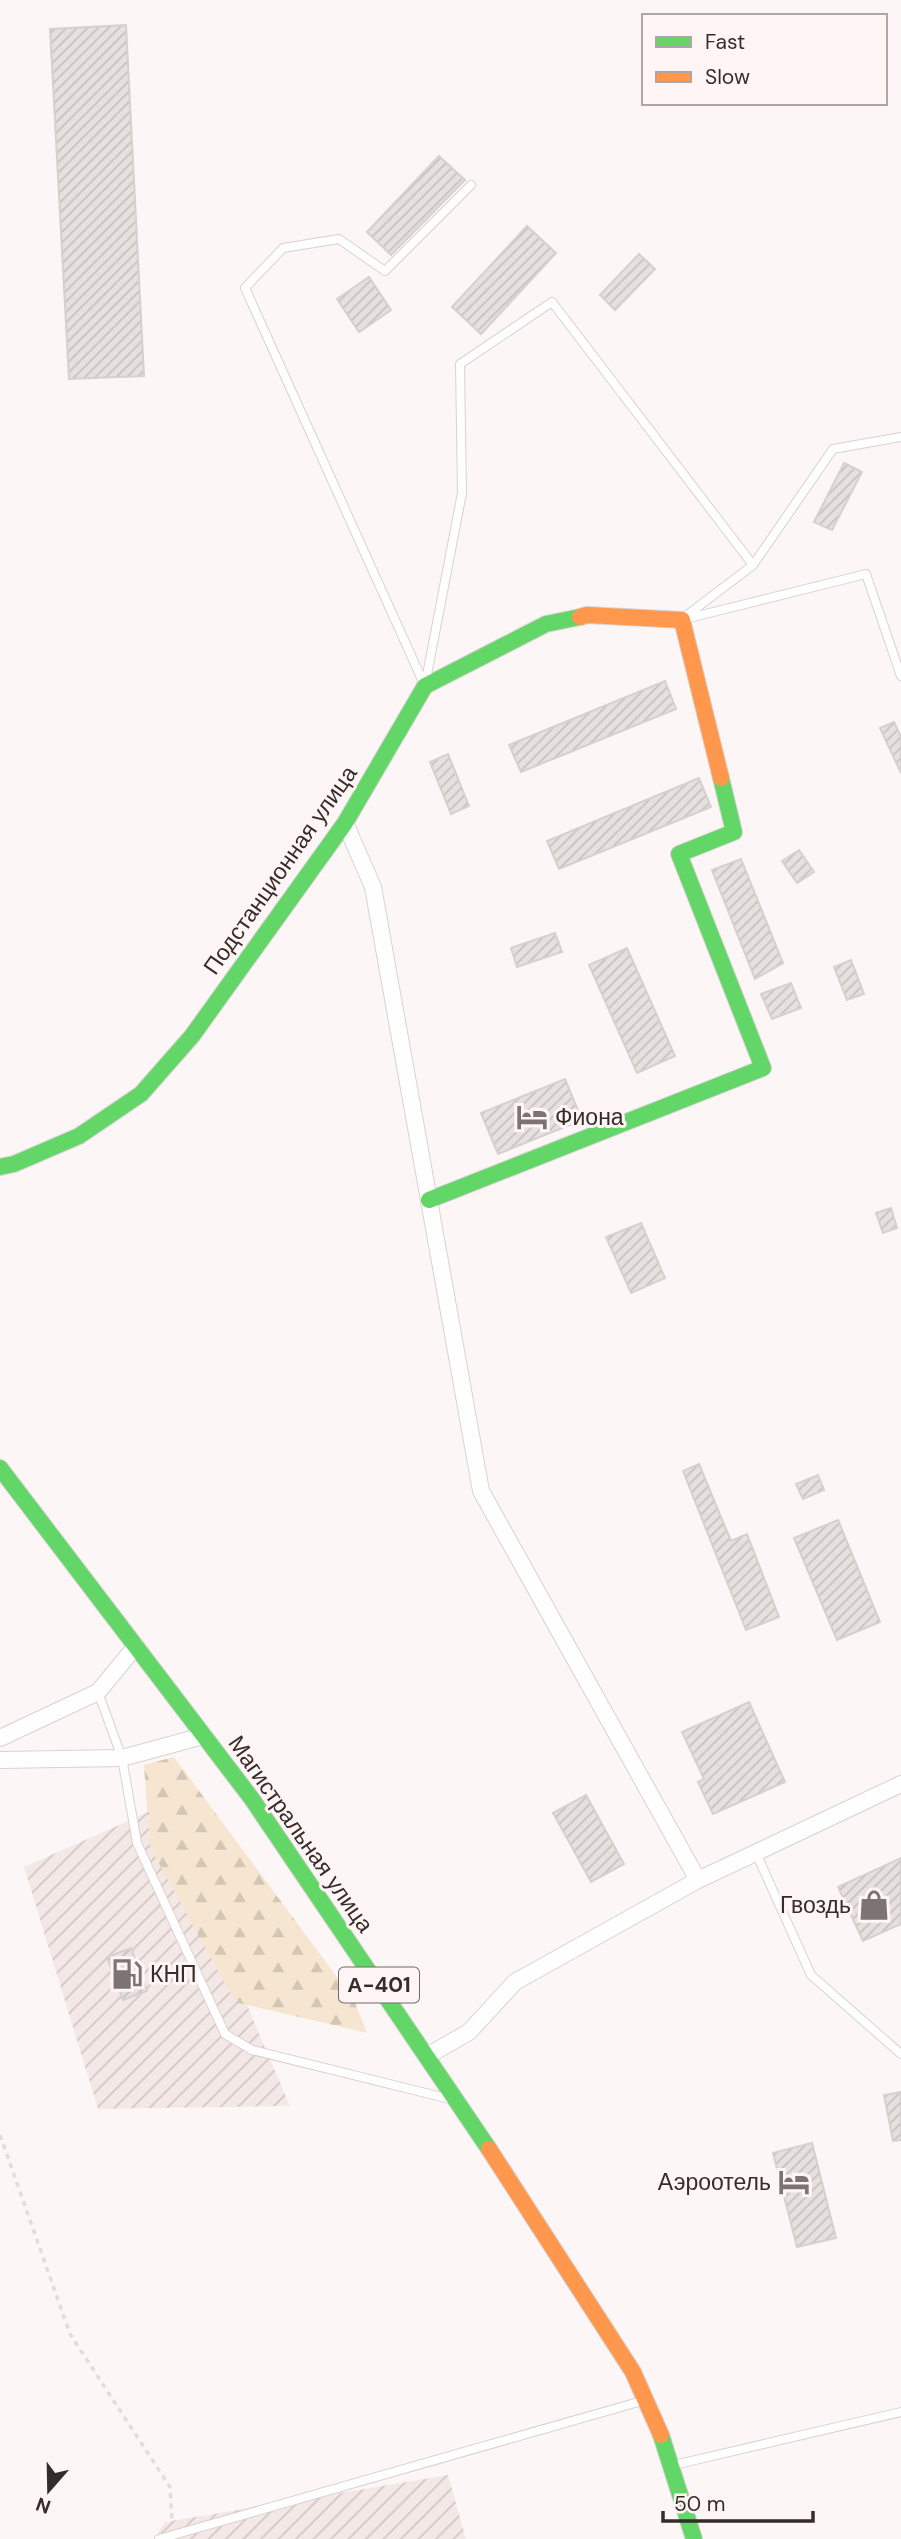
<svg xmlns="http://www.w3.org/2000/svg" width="901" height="2539" font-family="'DM Sans',sans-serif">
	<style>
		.industrial { fill: url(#industrial-furrows) }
		.forest { fill: url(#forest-firs) }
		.building { fill: url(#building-hatch); stroke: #d6d0ce; stroke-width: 2 }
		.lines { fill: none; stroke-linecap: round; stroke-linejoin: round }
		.lane-casing { stroke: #d8d2d1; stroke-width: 10 }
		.street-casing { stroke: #d8d2d1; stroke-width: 18 }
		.fast-casing { stroke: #d8d2d1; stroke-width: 18 }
		.slow-casing { stroke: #d8d2d1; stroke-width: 18 }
		.path { stroke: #e0dedd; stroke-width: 3.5; stroke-dasharray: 5 5; stroke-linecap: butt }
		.lane { stroke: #fffefe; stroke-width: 8 }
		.street { stroke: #fffefe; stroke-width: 16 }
		.fast { stroke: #63d668; stroke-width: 16 }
		.slow { stroke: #ff974d; stroke-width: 16 }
		.labels { text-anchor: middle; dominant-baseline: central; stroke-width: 6; stroke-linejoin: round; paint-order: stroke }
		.shield { fill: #fef5f4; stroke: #716968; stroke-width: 2 }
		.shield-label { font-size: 21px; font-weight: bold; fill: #352d2c }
		.street-label { font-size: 23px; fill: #352d2c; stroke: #fef5f4 }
		.poi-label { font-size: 23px; fill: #352d2c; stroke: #fef5f4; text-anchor: start }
	</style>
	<defs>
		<pattern id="industrial-furrows" width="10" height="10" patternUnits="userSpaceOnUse" patternTransform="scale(1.75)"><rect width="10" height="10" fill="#f4e8e6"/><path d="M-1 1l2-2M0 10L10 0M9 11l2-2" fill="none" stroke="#d2c7c5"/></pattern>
		<pattern id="forest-firs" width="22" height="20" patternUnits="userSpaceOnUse" patternTransform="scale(1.75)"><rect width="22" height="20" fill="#f6e6d1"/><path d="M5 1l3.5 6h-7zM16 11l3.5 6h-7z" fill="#d4c6b4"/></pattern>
		<pattern id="building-hatch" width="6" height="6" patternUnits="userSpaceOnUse" patternTransform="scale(1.75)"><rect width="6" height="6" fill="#e6e0de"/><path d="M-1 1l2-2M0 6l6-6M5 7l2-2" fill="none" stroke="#c6c0bf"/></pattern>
	</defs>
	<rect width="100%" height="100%" fill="#fcf7f6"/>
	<!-- industrial -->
	<path class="industrial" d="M162,1806L290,2106L98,2109L24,1867Z
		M448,2475L466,2539H154L165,2522Z"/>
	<!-- forest -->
	<path class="forest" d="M174,1757L354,2000L367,2033L235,2002L150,1847L144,1765Z"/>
	<!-- building -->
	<path class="building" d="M126,25L144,376L69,379L50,29Z
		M439,156L465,180L391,255L367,232Z
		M527,226L556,253L481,334L452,307Z
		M639,254L655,269L615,310L600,295Z
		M369,277L391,310L359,332L337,299Z
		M844,463L862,472L832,530L814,522Z
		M665,681L676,709L521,772L509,745Z
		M894,722L901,737V773L880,728Z
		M448,754L469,806L451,814L430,762Z
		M699,778L711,807L559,869L547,841Z
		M799,850L814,872L797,883L782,861Z
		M741,859L783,963L755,979L712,870Z
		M555,933L562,952L517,967L511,948Z
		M627,948L675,1056L637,1073L589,965Z
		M851,960L864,994L847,1000L834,967Z
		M791,983L801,1008L772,1019L761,994Z
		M565,1079L582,1120L498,1154L481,1113Z
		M891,1208L897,1228L883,1233L876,1213Z
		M641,1223L665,1278L631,1293L606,1237Z
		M699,1464L731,1541L747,1534L779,1617L746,1630L683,1471Z
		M818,1475L824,1490L803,1499L796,1484Z
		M838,1520L880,1622L837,1640L794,1538Z
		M749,1702L785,1782L713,1814L698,1782L704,1779L682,1732Z
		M586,1795L624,1864L591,1882L553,1813Z
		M901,1858V1924L863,1941L838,1887Z
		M131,1948L147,1991L123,2000L107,1957Z
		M901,2092V2140L893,2141L884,2095Z
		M812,2143L836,2238L797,2247L773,2153Z"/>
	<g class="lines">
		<defs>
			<path id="lane" d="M753,565L833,449L901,437
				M685,619L866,574L901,676
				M426,680L462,493L460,364L552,302L753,565L682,619
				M424,684L245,288L283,248L339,239L385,271L471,185
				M98,1692L122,1758L137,1843L225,2034L252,2050L450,2099
				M756,1853L811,1975L901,2054
				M674,2465L901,2412
				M159,2539L642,2401"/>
			<path id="street" d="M345,823L373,887L481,1491L698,1880
				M0,1738L98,1692L136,1646
				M0,1760L122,1758L203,1736
				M427,2056L469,2032L515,1982L698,1880L901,1784"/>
			<path id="fast" d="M0,1167L14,1164L79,1136L141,1094L192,1036L345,823L425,686L546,624L580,617
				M429,1200L763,1068L679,854L734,832L721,778
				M0,1468L252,1799L489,2149
				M661,2435L694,2539"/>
			<path id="slow" d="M580,617L587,615L682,620L721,778
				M489,2149L633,2372L661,2435"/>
		</defs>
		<!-- lane casing -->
		<use href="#lane" class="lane-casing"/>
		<!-- street casing -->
		<use href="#street" class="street-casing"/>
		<!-- fast casing -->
		<use href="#fast" class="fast-casing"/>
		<!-- slow casing -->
		<use href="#slow" class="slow-casing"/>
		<!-- path -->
		<path class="path" d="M0,2135L70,2334L170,2487L172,2521"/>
		<!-- lane -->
		<use href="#lane" class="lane"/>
		<!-- street -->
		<use href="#street" class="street"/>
		<!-- fast -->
		<use href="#fast" class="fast"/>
		<!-- slow -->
		<use href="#slow" class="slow"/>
	</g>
	<!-- icons -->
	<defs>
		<symbol id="hotel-bare" viewBox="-9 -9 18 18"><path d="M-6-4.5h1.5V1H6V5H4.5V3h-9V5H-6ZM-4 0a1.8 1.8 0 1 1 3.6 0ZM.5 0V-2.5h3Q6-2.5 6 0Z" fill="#7b7473" stroke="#fef5f4" stroke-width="2.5" paint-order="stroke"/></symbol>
		<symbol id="shop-bare" viewBox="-9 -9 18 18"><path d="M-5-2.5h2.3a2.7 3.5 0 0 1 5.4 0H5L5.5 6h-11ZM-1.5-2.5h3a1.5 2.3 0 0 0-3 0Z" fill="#7b7473" stroke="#fef5f4" stroke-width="2.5" paint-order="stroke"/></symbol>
		<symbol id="fuel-bare" viewBox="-9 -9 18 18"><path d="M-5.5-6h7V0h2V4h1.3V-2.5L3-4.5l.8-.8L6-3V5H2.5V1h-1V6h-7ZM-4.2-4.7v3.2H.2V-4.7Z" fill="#7b7473" stroke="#fef5f4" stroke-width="2.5" paint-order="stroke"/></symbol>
	</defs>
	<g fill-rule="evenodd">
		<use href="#hotel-bare" x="510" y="1095" width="44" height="44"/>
		<use href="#shop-bare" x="852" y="1883" width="44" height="44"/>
		<use href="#fuel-bare" x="105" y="1952" width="44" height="44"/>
		<use href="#hotel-bare" x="772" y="2160" width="44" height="44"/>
	</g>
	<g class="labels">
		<!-- shield labels -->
		<rect class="shield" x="339" y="1967.5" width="80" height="35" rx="5"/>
		<g class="shield-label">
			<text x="379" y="1985">А-401</text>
		</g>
		<!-- street labels -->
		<g class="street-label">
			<text transform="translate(280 870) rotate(-55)">Подстанционная улица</text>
			<text transform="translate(301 1834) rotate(55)">Магистральная улица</text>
		</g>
		<!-- poi labels -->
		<g class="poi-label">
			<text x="555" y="1117">Фиона</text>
			<text x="851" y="1905" text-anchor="end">Гвоздь</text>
			<text x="150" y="1974">КНП</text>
			<text x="771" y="2182" text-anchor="end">Аэроотель</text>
		</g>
	</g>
	<!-- legend -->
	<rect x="642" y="14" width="245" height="91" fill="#fef5f4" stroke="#aea5a4" stroke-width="2"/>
	<rect x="656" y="37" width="35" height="10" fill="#63d668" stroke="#aea5a4" stroke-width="2"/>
	<text x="705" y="49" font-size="21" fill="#352d2c">Fast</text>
	<rect x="656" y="72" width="35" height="10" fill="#ff974d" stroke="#aea5a4" stroke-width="2"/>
	<text x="705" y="84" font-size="21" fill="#352d2c">Slow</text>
	<!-- north arrow -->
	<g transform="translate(49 2490) rotate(200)" stroke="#fef5f4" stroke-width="5" paint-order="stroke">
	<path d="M0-5L12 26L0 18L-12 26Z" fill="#352d2c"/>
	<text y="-10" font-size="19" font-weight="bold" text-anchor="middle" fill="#352d2c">N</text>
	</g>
	<!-- scale -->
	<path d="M663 2511v10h150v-10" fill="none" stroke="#352d2c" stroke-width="3.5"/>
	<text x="674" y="2511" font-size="21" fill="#352d2c" stroke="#fef5f4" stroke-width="5" paint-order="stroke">50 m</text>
</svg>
